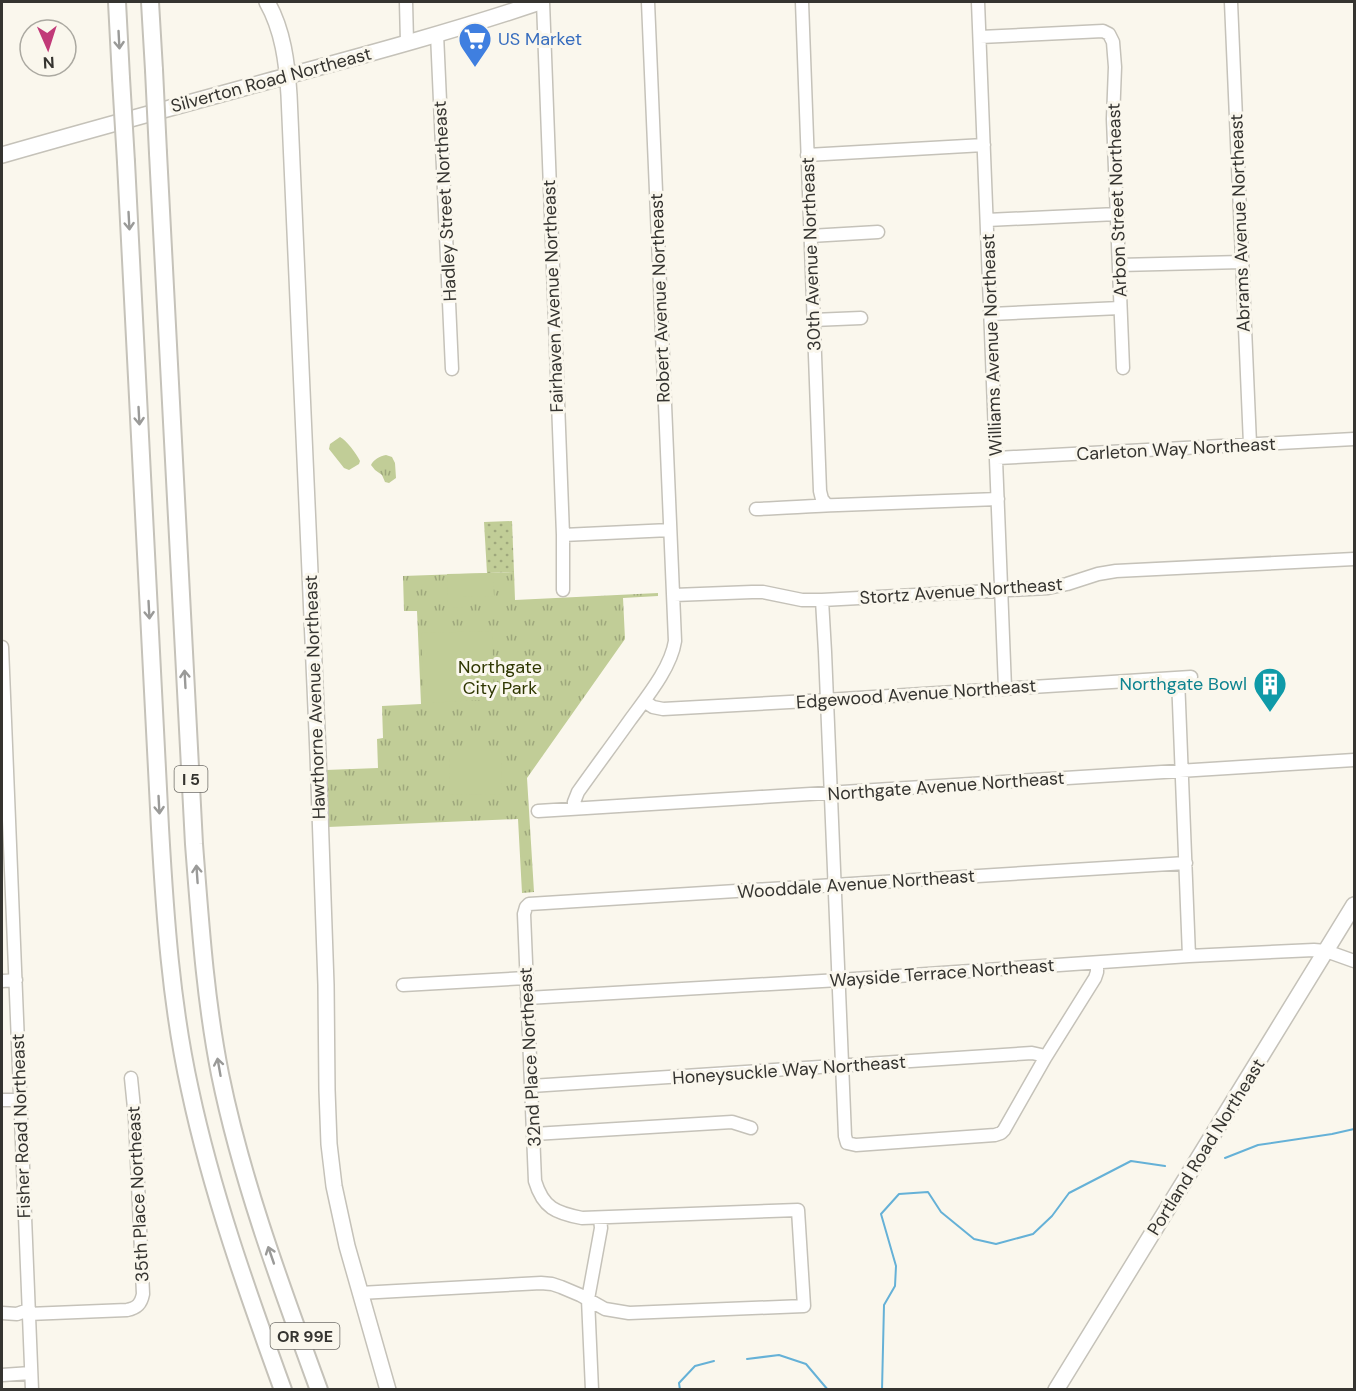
<svg xmlns="http://www.w3.org/2000/svg" width="1356" height="1391" font-family="'DM Sans',sans-serif">
	<style>
		.grass { fill: url(#grass-dots) }
		.park { fill: url(#park-tufts) }
		.pitch { fill: #c1cd97 }
		.lines { fill: none; stroke-linecap: round; stroke-linejoin: round }
		.stream { stroke: #65b1d7; stroke-width: 2 }
		.minor-casing { stroke: #c5c2b9; stroke-width: 15 }
		.major-casing { stroke: #c5c2b9; stroke-width: 18 }
		.highway-casing { stroke: #c5c2b9; stroke-width: 20 }
		.minor { stroke: #fff; stroke-width: 12 }
		.major { stroke: #fff; stroke-width: 15 }
		.highway { stroke: #fff; stroke-width: 16 }
		.highway-bridge-casing { stroke: #c5c2b9; stroke-width: 20; stroke-linecap: butt }
		.highway-bridge { stroke: #fff; stroke-width: 16 }
		.oneway { stroke: #9a9a98 }
		.labels { text-anchor: middle; dominant-baseline: central; stroke-width: 6; stroke-linejoin: round; paint-order: stroke }
		.shield { fill: #faf7ed; stroke: #706e69; stroke-width: 1.5 }
		.shield-label { font-size: 16px; font-weight: bold; fill: #353430 }
		.shop-label { font-size: 18px; fill: #366cbe; stroke: #faf7ed; text-anchor: start }
		.street-label { font-size: 18px; fill: #353430; stroke: #faf7ed }
		.park-label { font-size: 18px; fill: #2e3600; stroke: #faf7ed }
		.culture-label { font-size: 18px; fill: #0d838f; stroke: #faf7ed; text-anchor: end }
	</style>
	<defs>
		<pattern id="grass-dots" width="8" height="8" patternUnits="userSpaceOnUse" patternTransform="scale(1.5)"><rect width="8" height="8" fill="#c1cd97"/><path d="M2 2h.1M6 6h.1" fill="none" stroke="#9ea77c" stroke-width="1.8" stroke-linecap="round"/></pattern>
		<pattern id="park-tufts" width="24" height="20" patternUnits="userSpaceOnUse" patternTransform="scale(1.5)"><rect width="24" height="20" fill="#c1cd97"/><path d="M3 7l-1-3M5 7V3M7 7l1-3M15 17l-1-3M17 17v-4M19 17l1-3" fill="none" stroke="#9ea77c"/></pattern>
	</defs>
	<rect width="100%" height="100%" fill="#faf7ed"/>
	<!-- grass -->
	<path class="grass" d="M512,521L514,572L487,573L484,522Z"/>
	<!-- park -->
	<path class="park" d="M386,455L392,457L395,463L396,478L389,483L385,482L382,475L375,470L371,465C373,460 380,456 386,455Z
		M514,572L515,600L658,593V596L623,598L625,639L527,778L534,892L522,893L518,819L328,827L326,770L378,768L377,739L383,738L382,706L421,704L417,611H404L403,576Z"/>
	<!-- pitch -->
	<path class="pitch" d="M340,437C347,441 356,453 360,461L359,464L349,470L344,468L329,449L330,444Z
		M493,573L494,596L463,597V607L448,608L447,574Z
		M492,631L494,699L428,703L424,698L421,633Z
		M449,748H501L502,794L450,795Z"/>
	<g class="lines">
		<!-- stream -->
		<path class="stream" d="M1225,1158L1258,1145L1332,1134L1354,1129
			M747,1359L779,1355L806,1364L828,1390
			M680,1390L679,1383L695,1366L714,1361
			M882,1390L884,1305L895,1286L896,1266L881,1214L899,1194L928,1192L941,1212L974,1239L996,1244L1033,1234L1052,1216L1069,1193L1131,1161L1165,1166"/>
		<defs>
			<path id="minor" d="M406,2L407,42
				M543,2L563,535V590
				M802,2L820,491L822,499L827,505
				M978,2L1005,688
				M1231,2L1250,444
				M437,34L452,369
				M980,37L1103,31L1109,34L1113,42L1115,67L1113,119L1123,368
				M807,155L984,145
				M987,220L1117,214
				M810,236L878,232
				M1119,265L1242,262
				M991,314L1120,308
				M813,320L861,318
				M997,458L1354,439
				M756,509C783,508 811,506 838,505L998,499
				M563,535L670,530
				M674,595L752,592H763L802,600H822L1048,588L1067,584L1098,574L1116,571L1354,559
				M822,600L825,652L845,1136L847,1143L856,1145L995,1135L1001,1133L1004,1130L1045,1058L1095,978L1097,972V963
				M2,647L32,1390
				M1178,678L1189,956
				M644,701L653,707L663,709L826,700L1191,677
				M574,809V802L578,792C595,768 613,744 630,720C646,698 671,668 675,641L648,2
				M538,811L1354,760
				M2,981L16,980
				M403,985L526,978
				M527,998L839,980L1189,956L1314,950L1326,951L1354,961
				M531,1086L1032,1053L1041,1055L1045,1058
				M2,1100H20
				M534,1134L732,1122L751,1128
				M360,1293L541,1283L552,1284L561,1287L580,1295L605,1309L629,1313L804,1306L798,1210L582,1218C556,1213 543,1208 535,1181L524,914L526,907L529,904L1186,863
				M2,1313L17,1314L28,1310
				M28,1314L127,1310C137,1308 141,1304 143,1294L135,1118L131,1078
				M2,1375L31,1373
				M592,1390L588,1299L601,1228L600,1218"/>
			<path id="major" d="M267,2C283,30 287,63 289,95L318,754L326,985L327,1090L329,1144L334,1186L347,1246L388,1390
				M2,155C96,128 192,102 287,76C372,53 457,30 540,2
				M1056,1390L1354,905"/>
			<path id="highway" d="M117,2L121,78
				M150,2L154,70
				M158,153L194,844C200,921 205,998 220,1074C242,1182 281,1286 319,1390
				M126,162L160,828C165,916 171,1004 190,1090C212,1193 247,1291 283,1390"/>
		</defs>
		<!-- minor casing -->
		<use href="#minor" class="minor-casing"/>
		<!-- major casing -->
		<use href="#major" class="major-casing"/>
		<!-- highway casing -->
		<use href="#highway" class="highway-casing"/>
		<!-- minor -->
		<use href="#minor" class="minor"/>
		<!-- major -->
		<use href="#major" class="major"/>
		<!-- highway -->
		<use href="#highway" class="highway"/>
		<defs>
			<path id="highway-bridge" d="M154,70L158,153
				M121,78L126,162"/>
		</defs>
		<!-- highway-bridge casing -->
		<use href="#highway-bridge" class="highway-bridge-casing"/>
		<!-- highway-bridge -->
		<use href="#highway-bridge" class="highway-bridge"/>
	</g>
	<!-- one-way arrows -->
	<defs><path id="oneway-shaft" d="M-6 0H5M1.5-3L5.5 0L1.5 3" fill="none" stroke-width="1.6" stroke-linecap="round" stroke-linejoin="round" transform="scale(1.5)"/></defs>
	<g class="oneway">
		<use href="#oneway-shaft" transform="translate(119 40) rotate(87)"/>
		<use href="#oneway-shaft" transform="translate(129 221) rotate(87)"/>
		<use href="#oneway-shaft" transform="translate(139 416) rotate(87)"/>
		<use href="#oneway-shaft" transform="translate(149 610) rotate(87)"/>
		<use href="#oneway-shaft" transform="translate(185 679) rotate(-93)"/>
		<use href="#oneway-shaft" transform="translate(159 805) rotate(87)"/>
		<use href="#oneway-shaft" transform="translate(197 874) rotate(-94)"/>
		<use href="#oneway-shaft" transform="translate(219 1067) rotate(-100)"/>
		<use href="#oneway-shaft" transform="translate(271 1255) rotate(-109)"/>
	</g>
	<!-- icons -->
	<defs>
		<symbol id="supermarket-pin" viewBox="-11 -11 22 30"><path d="M0 17L-7.5 6A9.5 9.5 0 1 1 7.5 6Z" fill="#3f7fe0" stroke="#faf7ed"/><path d="M-6-5.5h2.5l.6 2H6L4.5 2H-2.5L-4.4-4H-6ZM-1.5 3.2a1.3 1.3 0 1 0 .1 0ZM3 3.2a1.3 1.3 0 1 0 .1 0Z" fill="#fff"/></symbol>
		<symbol id="building-pin" viewBox="-11 -11 22 30"><path d="M0 17L-7.5 6A9.5 9.5 0 1 1 7.5 6Z" fill="#0f9aa8" stroke="#faf7ed"/><path d="M-4-6H4V6H1V3H-1V6H-4ZM-2.5-4.3h1.7v1.8h-1.7ZM.8-4.3h1.7v1.8H.8ZM-2.5-1h1.7V.8h-1.7ZM.8-1h1.7V.8H.8Z" fill="#fff"/></symbol>
	</defs>
	<g fill-rule="evenodd">
		<use href="#supermarket-pin" x="456" y="20" width="38" height="52"/>
		<use href="#building-pin" x="1251" y="665" width="38" height="52"/>
	</g>
	<g class="labels">
		<!-- shield labels -->
		<g class="shield">
			<rect x="174.5" y="766" width="33" height="26" rx="4.5"/>
			<rect x="270.5" y="1323" width="69" height="26" rx="4.5"/>
		</g>
		<g class="shield-label">
			<text x="191" y="779">I 5</text>
			<text x="305" y="1336">OR 99E</text>
		</g>
		<!-- shop labels -->
		<g class="shop-label">
			<text x="498" y="39">US Market</text>
		</g>
		<!-- street labels -->
		<g class="street-label">
			<text transform="translate(271 80) rotate(-15)">Silverton Road Northeast</text>
			<text transform="translate(1117 200) rotate(-92)">Arbon Street Northeast</text>
			<text transform="translate(445 201) rotate(-93)">Hadley Street Northeast</text>
			<text transform="translate(1240 223) rotate(-92)">Abrams Avenue Northeast</text>
			<text transform="translate(811 254) rotate(-92)">30th Avenue Northeast</text>
			<text transform="translate(553 296) rotate(-92)">Fairhaven Avenue Northeast</text>
			<text transform="translate(660 298) rotate(-92)">Robert Avenue Northeast</text>
			<text transform="translate(992 345) rotate(-92)">Williams Avenue Northeast</text>
			<text transform="translate(1176 449) rotate(-3)">Carleton Way Northeast</text>
			<text transform="translate(961 591) rotate(-4)">Stortz Avenue Northeast</text>
			<text transform="translate(916 694) rotate(-4)">Edgewood Avenue Northeast</text>
			<text transform="translate(315 697) rotate(-92)">Hawthorne Avenue Northeast</text>
			<text transform="translate(946 786) rotate(-4)">Northgate Avenue Northeast</text>
			<text transform="translate(856 884) rotate(-4)">Wooddale Avenue Northeast</text>
			<text transform="translate(942 973) rotate(-4)">Wayside Terrace Northeast</text>
			<text transform="translate(530 1057) rotate(-93)">32nd Place Northeast</text>
			<text transform="translate(789 1070) rotate(-4)">Honeysuckle Way Northeast</text>
			<text transform="translate(21 1126) rotate(-92)">Fisher Road Northeast</text>
			<text transform="translate(1206 1147) rotate(-58)">Portland Road Northeast</text>
			<text transform="translate(138 1194) rotate(-93)">35th Place Northeast</text>
		</g>
		<!-- park labels -->
		<g class="park-label">
			<text x="500" y="667">Northgate<tspan x="500" dy="21">City Park</tspan></text>
		</g>
		<!-- culture labels -->
		<g class="culture-label">
			<text x="1247" y="684">Northgate Bowl</text>
		</g>
	</g>
	<!-- border -->
	<rect width="1356" height="1391" fill="none" stroke="#353430" stroke-width="6"/>
	<!-- north arrow -->
	<g transform="translate(48 48) rotate(177)"><circle r="28" fill="#faf7ed" stroke="#aba9a1" stroke-width="1.5"/>
	<path d="M0-4.5L10 22L0 15L-10 22Z" fill="#c13a78"/>
	<text y="-9" font-size="16" font-weight="bold" text-anchor="middle" fill="#353430">N</text>
	</g>
</svg>
